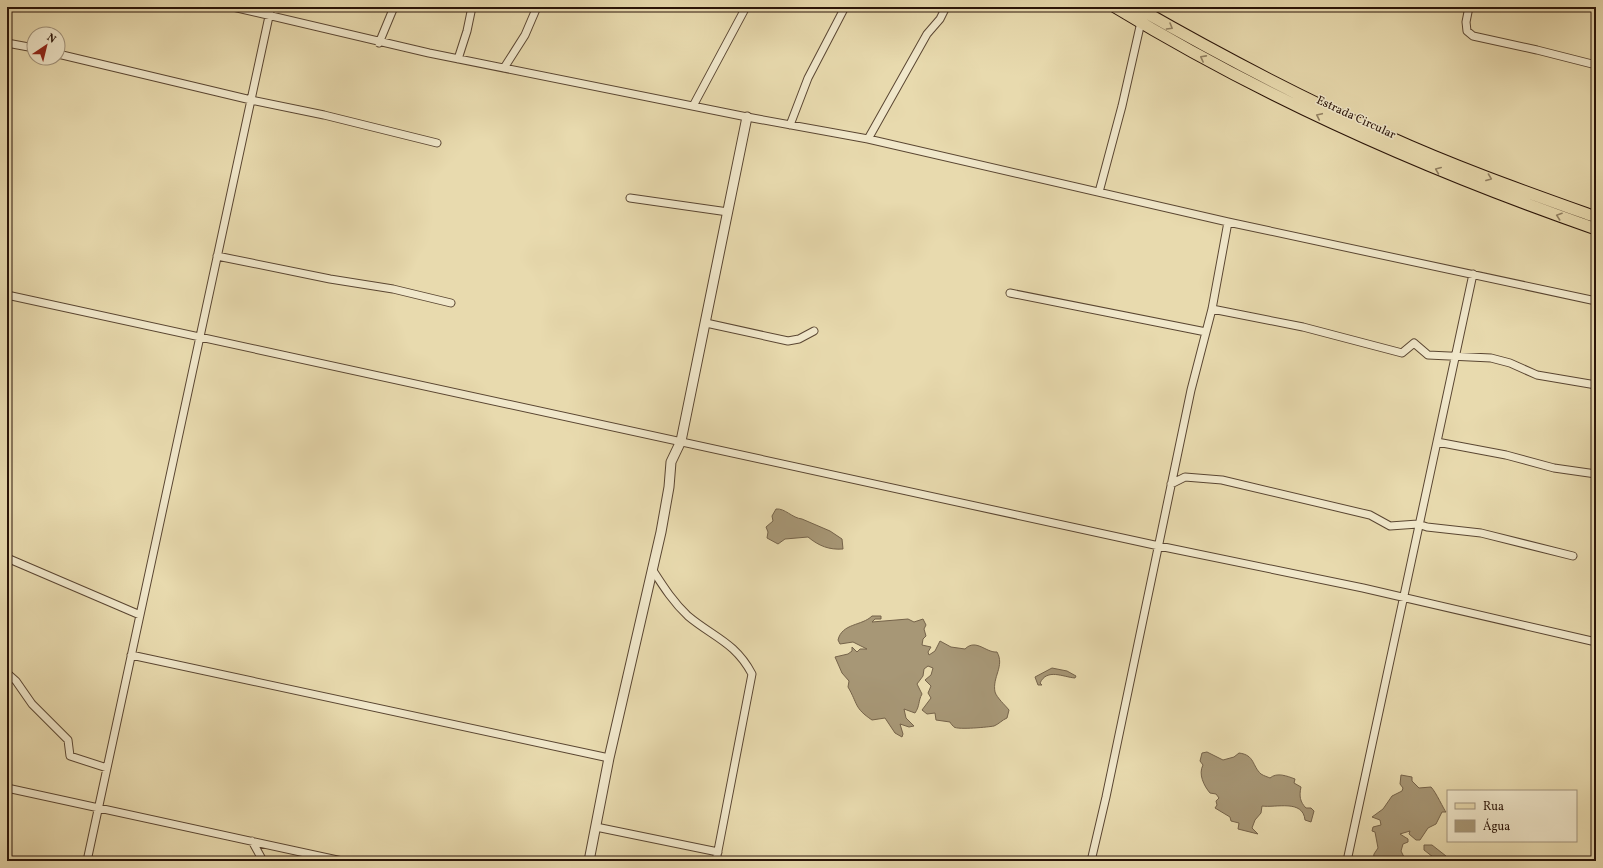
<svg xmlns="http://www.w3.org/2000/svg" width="1603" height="868" font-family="Vollkorn,serif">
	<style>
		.water { fill: #a79776; stroke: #75634a }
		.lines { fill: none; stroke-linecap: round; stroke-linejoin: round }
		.minor-casing { stroke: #5a4632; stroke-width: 9 }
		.tertiary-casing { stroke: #5a4632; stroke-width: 11 }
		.primary-casing { stroke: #2a1408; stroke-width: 13 }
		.minor { stroke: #f0e7ca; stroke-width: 7 }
		.tertiary { stroke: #f0e7ca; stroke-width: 9 }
		.primary { stroke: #e8daae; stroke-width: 11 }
		.oneway { stroke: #928163 }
		.labels { text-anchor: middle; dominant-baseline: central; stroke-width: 3; stroke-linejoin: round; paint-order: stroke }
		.street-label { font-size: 12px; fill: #2a1408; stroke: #f0e7ca }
	</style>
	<rect width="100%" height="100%" fill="#e8daae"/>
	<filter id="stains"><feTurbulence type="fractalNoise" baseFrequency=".005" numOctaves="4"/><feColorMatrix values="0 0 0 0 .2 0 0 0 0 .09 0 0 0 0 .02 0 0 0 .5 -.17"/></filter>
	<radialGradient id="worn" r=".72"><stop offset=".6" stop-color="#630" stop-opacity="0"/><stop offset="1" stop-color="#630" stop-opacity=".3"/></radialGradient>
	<!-- water -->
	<path class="water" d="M776,509C785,508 792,518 802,519L830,531L842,539L843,549C829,550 819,546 808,537L785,539L778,544L767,538L768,532L766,527L773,521L772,516Z
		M872,616H881V619H875L872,622L908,619L914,622L923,619L926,625L924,629L926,636L923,639L922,645L931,647L928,652L929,655L935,651L940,641L951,647L965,649C976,638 986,653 997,652C1005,666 992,677 995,692C997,698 1005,705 1009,710L1007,718C1002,720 999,724 994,726C989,727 958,730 954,727C954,727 950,723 950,722L936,720L935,713L927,714L922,710L931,698L928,693L931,686L925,680L931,675L933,668L928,666L924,669L923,676L917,684L922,694C918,701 920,706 915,713L904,709L906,718L914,726L909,727L900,724L903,734L902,737L895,733L885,718L872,720C854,708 858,704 848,687L849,681L842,673L835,657L848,654L852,651V647L857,652L860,649H867L853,642L840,644L838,640C842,623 862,626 872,616Z
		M1052,668L1067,671L1076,676L1075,678C1063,677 1047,668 1040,683L1042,685H1038L1035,677Z
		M1207,752L1223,760L1234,757L1239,753C1255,755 1252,766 1261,774C1264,776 1268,777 1270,778C1277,772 1287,776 1295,779L1294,783L1301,787C1299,796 1300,802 1306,808H1311L1314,811L1311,822L1305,820C1303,799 1276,808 1262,806L1261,813L1255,820L1252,828L1258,834L1238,829L1239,823L1231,821L1230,817L1215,808L1217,805L1216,801L1219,798L1216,794L1210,793C1204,786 1198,774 1203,765L1200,761L1202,753Z
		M1401,775L1412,777V781L1419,788L1431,787C1436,792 1444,810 1446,812H1442L1436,824L1428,828L1420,840H1416L1409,834L1410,831L1400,834L1408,839V842L1403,844L1401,851L1406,861H1373L1374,854L1378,848L1375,832L1372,831L1373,827L1381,825L1380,820L1372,817L1383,809L1392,796L1402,791L1403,788L1400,784Z
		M1424,845H1432L1446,856L1447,861H1433V857L1424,850Z"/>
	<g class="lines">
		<defs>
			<path id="minor" d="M233,7L429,53L747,117L868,139L1228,222L1596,301
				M1469,7L1466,22L1467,31L1473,36L1537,50L1596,65
				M7,43L34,48
				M379,43L394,7
				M58,54L251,100L324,115L437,143
				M458,59L467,31L472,7
				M504,68L525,35L537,7
				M693,106L746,7
				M790,125L808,78L845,7
				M868,139L927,34L940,19L946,7
				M1099,192L1122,106L1141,22
				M630,198L728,212
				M217,256L330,279L393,289L451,303
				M1010,293L1206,332
				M7,295L1159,546L1363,588L1596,642
				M1212,309L1303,327L1402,353L1414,343L1428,355L1491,358L1510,363L1537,375L1596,385
				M706,323L788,341L799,339L814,331
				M1437,442L1506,455L1554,468L1596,474
				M1171,484L1185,477L1222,480L1370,515L1390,526L1418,524L1427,527L1481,533L1573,556
				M7,558L140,615
				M652,569C663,586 673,602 688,616C713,637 735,642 752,674L716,861
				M131,655L609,758
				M7,673L16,681L32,704L68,740L70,756L107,768
				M7,788L342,861
				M596,827L718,852
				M252,841L263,861
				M87,861L271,7
				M1091,861L1106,797L1191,390L1212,309L1228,222
				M1347,861L1473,274"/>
			<path id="tertiary" d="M589,861L609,758L661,532L669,487L671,462L681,441L747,117"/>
			<path id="primary" d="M1115,7C1266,99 1429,171 1596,229
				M1136,7C1218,54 1301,98 1387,136C1455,167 1526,192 1596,217"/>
		</defs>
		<!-- minor casing -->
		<use href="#minor" class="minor-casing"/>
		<!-- tertiary casing -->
		<use href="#tertiary" class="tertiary-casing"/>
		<!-- primary casing -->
		<use href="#primary" class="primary-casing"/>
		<!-- minor -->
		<use href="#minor" class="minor"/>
		<!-- tertiary -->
		<use href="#tertiary" class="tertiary"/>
		<!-- primary -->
		<use href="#primary" class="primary"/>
	</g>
	<!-- one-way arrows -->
	<defs><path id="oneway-chevron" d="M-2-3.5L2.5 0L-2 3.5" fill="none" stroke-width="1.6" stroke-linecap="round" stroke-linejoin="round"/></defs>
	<g class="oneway">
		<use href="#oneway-chevron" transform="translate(1170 27) rotate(30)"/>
		<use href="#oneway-chevron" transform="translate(1203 58) rotate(-152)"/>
		<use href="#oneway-chevron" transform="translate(1319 116) rotate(-155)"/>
		<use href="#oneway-chevron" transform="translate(1438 170) rotate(-157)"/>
		<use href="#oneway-chevron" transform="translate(1489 178) rotate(21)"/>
		<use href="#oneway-chevron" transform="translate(1559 216) rotate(-161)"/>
	</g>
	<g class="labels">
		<!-- street labels -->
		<g class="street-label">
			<text transform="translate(1356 118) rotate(25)">Estrada Circular</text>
		</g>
	</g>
	<!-- margin -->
	<rect width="1603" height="868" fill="none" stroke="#e8daae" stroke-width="24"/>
	<rect x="8" y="8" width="1587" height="852" fill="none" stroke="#2a1408" stroke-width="2"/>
	<rect x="12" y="12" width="1579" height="844" fill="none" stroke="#2a1408"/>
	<!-- legend -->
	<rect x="1447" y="790" width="130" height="52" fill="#f0e7ca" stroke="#a1937c"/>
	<rect x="1455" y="803" width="20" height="6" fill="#e8daae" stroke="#a1937c"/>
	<text x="1483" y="810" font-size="12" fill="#2a1408">Rua</text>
	<rect x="1455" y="820" width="20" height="12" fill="#a79776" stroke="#a1937c"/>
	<text x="1483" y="830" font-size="12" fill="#2a1408">Água</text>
	<!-- north arrow -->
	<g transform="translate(46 46) rotate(35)"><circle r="19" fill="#f0e7ca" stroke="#a1937c"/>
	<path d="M0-3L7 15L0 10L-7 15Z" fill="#8f2418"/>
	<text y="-6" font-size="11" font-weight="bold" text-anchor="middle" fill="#2a1408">N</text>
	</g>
	<rect width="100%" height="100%" filter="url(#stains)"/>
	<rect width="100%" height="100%" fill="url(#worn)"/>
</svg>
